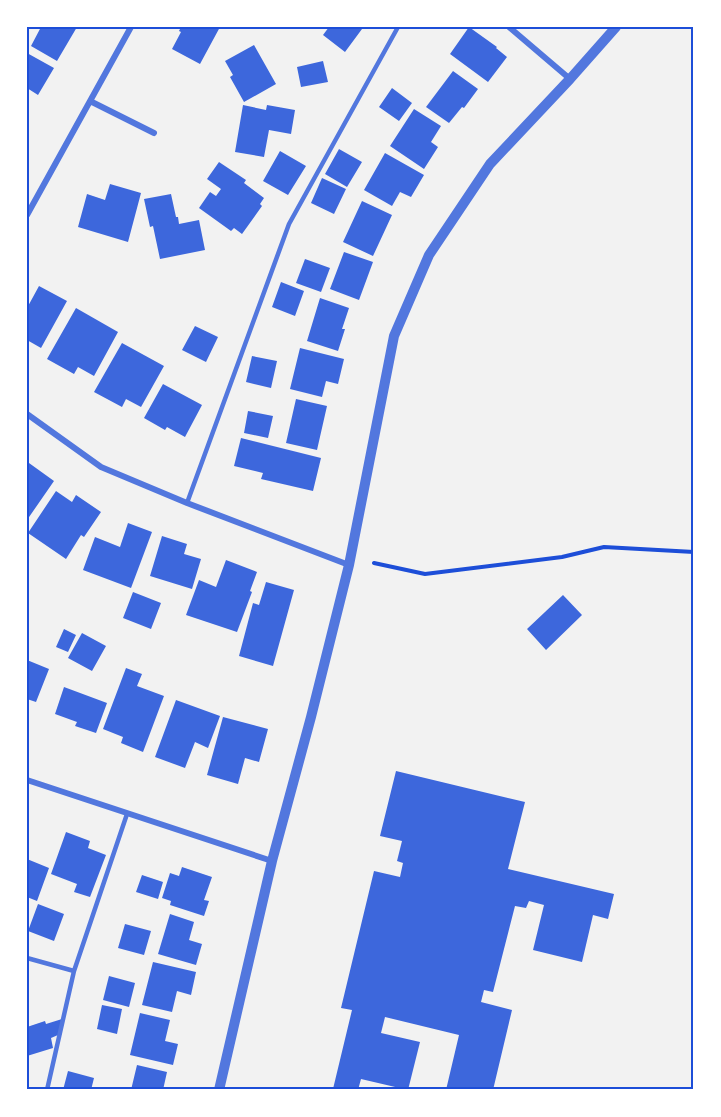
<svg xmlns="http://www.w3.org/2000/svg" width="721" height="1117" font-family="Inter,sans-serif">
	<style>
		.building { fill: #3d67dc }
		.lines { fill: none; stroke-linecap: round; stroke-linejoin: round }
		.path { stroke: #1d4ed8; stroke-width: 4 }
		.service { stroke: #5277de; stroke-width: 4.5 }
		.minor { stroke: #5277de; stroke-width: 6 }
		.tertiary { stroke: #5277de; stroke-width: 10 }
		.neatline { fill: none; stroke: #1d4ed8; stroke-width: 2 }
	</style>
	<rect width="100%" height="100%" fill="#f2f2f2"/>
	<!-- building -->
	<path class="building" d="M41,27H77L57,61L31,46Z
		M181,27H220L200,64L172,49L181,32L179,31Z
		M329,27H358L362,29L345,52L323,35Z
		M469,27L497,47L496,48L507,57L488,82L450,54Z
		M254,45L276,84L244,102L230,77L233,75L225,61Z
		M27,53L54,68L38,95L27,88Z
		M323,61L328,82L301,87L297,67Z
		M453,71L478,89L464,108L462,107L449,123L426,107Z
		M392,88L412,103L399,121L379,107Z
		M243,105L266,110L267,105L295,110L291,134L269,130L264,157L235,152Z
		M414,109L441,126L431,142L438,147L424,169L390,146Z
		M339,149L362,162L347,187L325,174Z
		M280,151L306,166L288,195L263,181Z
		M385,153L424,175L411,197L400,192L392,206L364,190Z
		M219,162L246,180L244,183L264,198L260,204L262,206L242,234L234,228L231,231L199,208L210,192L216,196L221,189L207,179Z
		M322,178L346,189L334,214L311,203Z
		M110,184L141,193L128,242L78,227L87,194L105,200Z
		M171,194L176,217H178L179,224L199,220L205,250L160,259L153,226L150,227L144,199Z
		M362,201L392,215L373,256L343,242Z
		M344,252L373,262L359,300L330,289Z
		M305,259L330,268L321,292L296,283Z
		M281,282L304,291L295,316L272,307Z
		M39,286L67,301L41,348L27,340V308Z
		M320,298L349,308L342,329H345L338,351L307,341Z
		M76,308L118,332L94,376L78,367L74,374L47,359Z
		M195,326L218,337L206,362L182,350Z
		M122,343L164,366L141,407L126,399L122,407L94,392Z
		M300,348L344,359L338,384L326,381L322,397L290,389Z
		M252,356L277,361L271,388L246,382Z
		M163,384L202,405L185,437L167,427L165,430L144,418Z
		M296,399L327,406L317,450L286,443Z
		M248,411L273,416L268,438L244,433Z
		M241,438L321,458L313,491L261,479L263,473L234,466Z
		M29,463L54,481L27,520V465Z
		M56,491L72,502L76,495L101,512L84,537L81,535L66,559L28,533Z
		M128,523L152,532L131,588L83,570L95,537L120,547Z
		M162,536L187,544L184,554L201,559L192,589L150,576Z
		M226,560L257,572L250,591L252,592L237,632L186,615L199,580L216,587Z
		M266,582L294,590L273,666L239,656L253,603L259,605Z
		M133,592L161,603L151,629L123,618Z
		M563,595L582,615L546,650L527,629Z
		M64,629L76,635L68,652L56,647Z
		M82,633L106,646L92,671L68,658Z
		M27,660L49,669L36,702L27,699Z
		M126,668L142,674L137,686L164,696L143,752L121,743L123,737L103,729Z
		M64,687L107,703L96,733L75,726L77,722L55,714Z
		M176,700L220,716L208,748L195,742L185,768L155,757Z
		M223,717L268,729L259,762L245,758L238,784L207,775Z
		M396,771L525,802L508,869L614,894L608,919L593,915L582,962L533,950L544,905L529,901L526,908L515,906L493,992L484,990L481,1002L512,1010L493,1090H446L459,1035L385,1017L381,1033L420,1042L408,1090L361,1079L358,1090L333,1089L352,1010L341,1008L374,871L400,877L403,863L397,861L402,841L380,836Z
		M66,832L90,841L88,848L106,855L90,897L74,892L77,884L51,874Z
		M27,859L49,868L37,901L27,897Z
		M182,867L212,877L204,900L209,901L204,916L170,905L171,901L162,898L170,873L179,876Z
		M142,875L163,882L158,899L136,892Z
		M38,904L64,914L54,941L28,931Z
		M170,914L194,922L189,940L202,944L196,965L158,954Z
		M125,924L151,931L144,955L118,948Z
		M153,962L196,972L191,995L177,991L172,1012L142,1005Z
		M109,976L135,983L129,1007L103,1000Z
		M102,1005L122,1009L117,1034L97,1029Z
		M140,1013L170,1020L165,1041L178,1044L173,1065L130,1055Z
		M62,1019L58,1035L51,1038L53,1048L27,1056V1027L45,1021L46,1024Z
		M137,1065L167,1072L163,1090H131Z
		M68,1071L94,1078L91,1090H63Z"/>
	<g class="lines">
		<!-- path -->
		<path class="path" d="M374,563L425,574L562,557L604,547L694,552"/>
		<!-- service -->
		<path class="service" d="M187,503L289,224L398,27
			M27,958L74,971
			M47,1090L74,971L127,814"/>
		<!-- minor -->
		<path class="minor" d="M509,27L570,79
			M90,101L154,133
			M27,215L131,27
			M27,414L101,467L187,503L349,565
			M27,780L272,861"/>
		<!-- tertiary -->
		<path class="tertiary" d="M219,1090L272,861L311,717L349,565L394,336L429,255L490,164L570,79L616,27"/>
	</g>
	<!-- border -->
	<rect width="721" height="1117" fill="none" stroke="#ffffff" stroke-width="57"/>
	<rect x="28" y="28" width="664" height="1060" class="neatline"/>
</svg>
